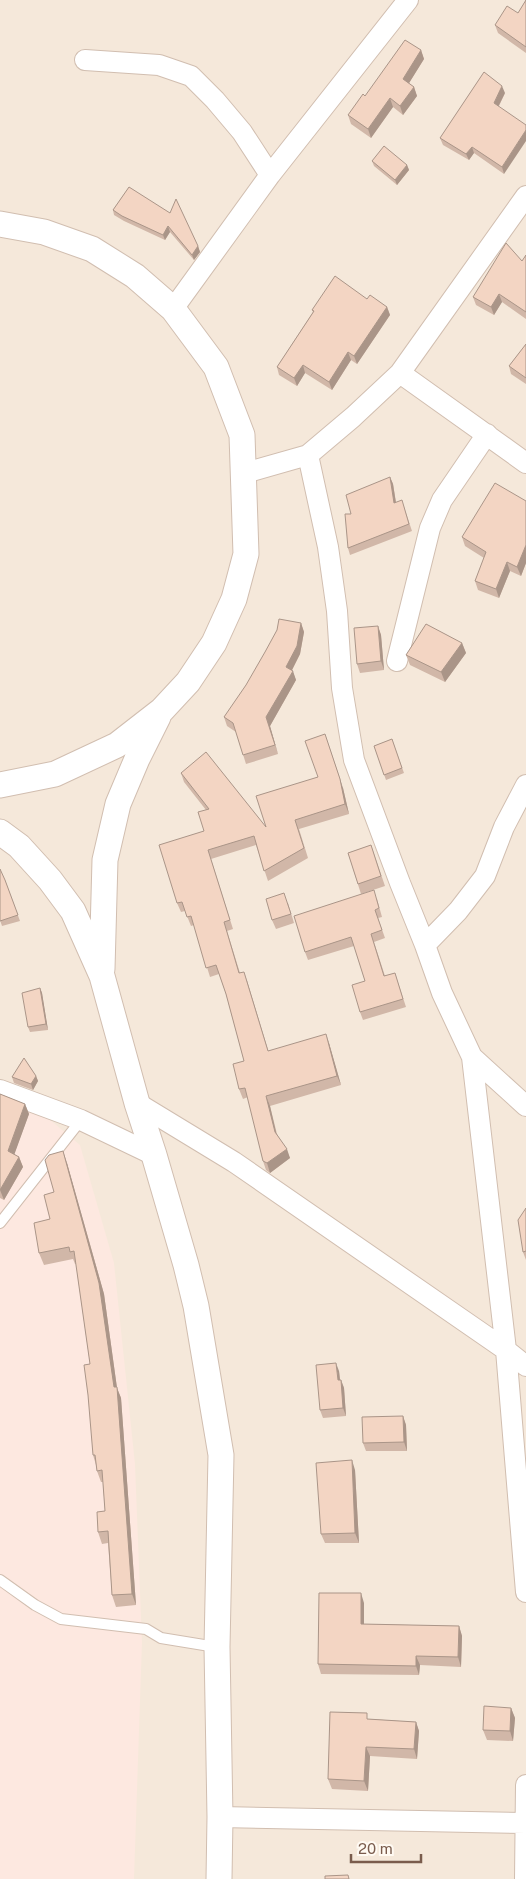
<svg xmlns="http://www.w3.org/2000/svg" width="526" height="1879" font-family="'Public Sans',sans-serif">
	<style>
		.residential { fill: #f5e8da }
		.commercial { fill: #fde8e0 }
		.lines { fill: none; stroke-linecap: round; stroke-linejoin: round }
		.service-casing { stroke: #d1beb0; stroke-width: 12 }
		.minor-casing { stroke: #d1beb0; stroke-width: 22 }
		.tertiary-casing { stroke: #d1beb0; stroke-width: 27 }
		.service { stroke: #fff; stroke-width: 10 }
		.minor { stroke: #fff; stroke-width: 20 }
		.tertiary { stroke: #fff; stroke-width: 25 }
		.wall { fill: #d1b7a8 }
		.shaded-wall { fill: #aa9588 }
		.building { fill: #f3d5c3; stroke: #aa9588 }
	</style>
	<rect width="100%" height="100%" fill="#fdf6ec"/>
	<!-- residential -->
	<path class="residential" d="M0,0H526V1879H0Z"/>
	<!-- commercial -->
	<path class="commercial" d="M0,1095L29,1102L80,1145L114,1263L135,1464L142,1642L134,1879H0Z"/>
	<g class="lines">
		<defs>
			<path id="service" d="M0,1223L81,1120
				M0,1580L35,1605L61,1619L146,1629L161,1638L216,1647"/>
			<path id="minor" d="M85,60L159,65L191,76L215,100L242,132L270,175
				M526,196L400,373L353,417L308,455L328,547L337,611L342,688L354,760L400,883L425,945L442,993L472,1057L506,1350L526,1592
				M173,309L270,175L408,0
				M400,373L526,463
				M245,473L308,455
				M397,661L430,528L442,500L487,434
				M425,945L458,911L485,876L504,827L526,785
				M472,1057L526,1106
				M0,1090L81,1120L154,1155
				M137,1103L234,1162L506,1350L526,1366
				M220,1817L526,1823
				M525,1879L526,1785"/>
			<path id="tertiary" d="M0,224L44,232L92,249L135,276L173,309L216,367L242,435L246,554L234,599L214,643L188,682L162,710L117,745L55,774L0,785
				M0,832L19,846L50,880L73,911L102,976L137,1103L154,1155L186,1265L196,1306L221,1455L217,1647L220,1817L219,1879
				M102,969L105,860L118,804L137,759L158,717"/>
		</defs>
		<!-- service casing -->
		<use href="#service" class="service-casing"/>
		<!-- minor casing -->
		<use href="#minor" class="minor-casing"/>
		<!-- tertiary casing -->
		<use href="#tertiary" class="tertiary-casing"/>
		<!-- service -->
		<use href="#service" class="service"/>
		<!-- minor -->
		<use href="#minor" class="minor"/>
		<!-- tertiary -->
		<use href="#tertiary" class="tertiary"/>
	</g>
	<!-- wall -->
	<path class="wall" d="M526,0V53L498,33L495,25L518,13Z
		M421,50L424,59L409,83L414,87L417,96L403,115L393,107L371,138L351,124L348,115L365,96Z
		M505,93L499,106L504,174L474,153L469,160L443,145L440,138Z
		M372,161L407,165L409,170L397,185L374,166Z
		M129,187L198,246L200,252L194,260L170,232L165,240L124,221L114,215L113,210Z
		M526,255V319L502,302L494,315L476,305L473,297L522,261Z
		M367,299L387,307L390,315L357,364L351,360L332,390L305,373L297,386L279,375L277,367L313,312L312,310Z
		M526,344V384L511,374L509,366Z
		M390,477L393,484L396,502L404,507L412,531L350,555L348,548L351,514Z
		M526,501V563L521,576L510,571L499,598L478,590L475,581L484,558L465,546L462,537Z
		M301,623L304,632L300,654L292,670L296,680L270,726L278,754L246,764L236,732L227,726L224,717Z
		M378,626L381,635L384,670L360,673L357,664Z
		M462,643L466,653L445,682L410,665L406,655Z
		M392,739L404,773L386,780L374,746Z
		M181,773L266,827L343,788L349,814L299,829L308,858L268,881L256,845L211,859L233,929L227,931L240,973L247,981L268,1051L329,1043L341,1085L270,1106L277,1134L290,1158L270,1173L266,1170L263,1161L248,1097L243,1099L239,1089L244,1061L226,994L219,974L210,977L194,925L191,926L185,911L181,912L177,903L204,831L206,810L184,782Z
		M371,845L385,886L361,894L348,853Z
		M5,880L20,921L2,926L0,920Z
		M377,899L382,917L378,918L385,938L374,942L385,976L395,973L406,1007L363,1020L360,1012L365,981L354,946L308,960L305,952Z
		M288,903L294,923L276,929L272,920Z
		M40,988L42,993L48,1030L30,1032L28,1027Z
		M36,1076L38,1081L33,1090L14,1083L12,1077Z
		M0,1094L25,1104L29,1114L14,1154L19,1157L23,1167L4,1200L0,1198Z
		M67,1163L104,1294L117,1388L121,1398L136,1605L116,1607L112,1595L108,1543L102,1544L98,1532L105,1511L103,1482H101L97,1471L96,1465L93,1455L90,1364L76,1264H75L73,1259L44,1265L39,1253L50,1219L54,1192Z
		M526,1208V1260L523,1252Z
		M339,1371L340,1380H341L344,1388L346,1416L323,1418L320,1410Z
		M403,1416L406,1425L407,1451H366L363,1443Z
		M355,1470L359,1543H325L321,1534Z
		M364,1603V1624L459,1626L462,1636L461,1667L420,1665L419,1675L321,1674L318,1664Z
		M511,1708L515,1718L513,1741L487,1740L483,1730Z
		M370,1719L416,1722L419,1731L417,1759L370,1756L368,1791L332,1789L328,1779Z"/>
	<!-- shaded-wall -->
	<path class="shaded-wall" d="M421,50L424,59L406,88L403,79Z
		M502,86L505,93L497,109L494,103Z
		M414,87L417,96L403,115L400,106Z
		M390,98L393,107L371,138L368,129Z
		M526,130V141L504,174L502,167Z
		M472,147L474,153L469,160L466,154Z
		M407,165L409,170L397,185L395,180Z
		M168,226L170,232L165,240L163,235Z
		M198,246L200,252L194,260L192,255Z
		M499,294L502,302L494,315L491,307Z
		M387,307L390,315L357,364L354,356Z
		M348,352L351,360L332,390L329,382Z
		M303,365L305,373L297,386L294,378Z
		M390,477L393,484L397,510L394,503Z
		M526,545V563L521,576L517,567Z
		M507,562L510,571L499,598L496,589Z
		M301,623L304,632L300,654L289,676L286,667Z
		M378,626L381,635L384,670L381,661Z
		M462,643L466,653L445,682L441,672Z
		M293,671L296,680L270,726L278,754L266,717Z
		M325,734L343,788L349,814L345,804Z
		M244,972L247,981L271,1060L268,1051Z
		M40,988L42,993L48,1030L46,1024Z
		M326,1034L329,1043L341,1085L337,1076Z
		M36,1076L38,1081L33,1090L31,1084Z
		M266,1096L270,1106L278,1141L275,1132Z
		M25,1104L29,1114L12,1161L8,1151Z
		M287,1149L290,1158L270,1173L267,1163Z
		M63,1151L67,1163L104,1294L117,1388L121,1398L136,1605L132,1594L114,1387Z
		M19,1157L23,1167L4,1200L0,1190Z
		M336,1363L339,1371L341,1389L338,1380Z
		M341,1380L344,1388L346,1416L343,1408Z
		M403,1416L406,1425L407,1451L404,1442Z
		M352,1460L355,1470L359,1543L355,1533Z
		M361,1593L364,1603V1633L361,1624Z
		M459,1626L462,1636L461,1667L458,1657Z
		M416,1656L420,1665L419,1675L416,1666Z
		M511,1708L515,1718L513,1741L510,1731Z
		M416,1722L419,1731L417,1759L414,1749Z
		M366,1747L370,1756L368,1791L364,1781Z"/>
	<!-- building -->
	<path class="building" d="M526,0V47L495,25L507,6L518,13Z
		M405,40L421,50L403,79L414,87L400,106L390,98L368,129L348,115L363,94L365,96Z
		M484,72L502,86L494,103L526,125V130L502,167L472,147L466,154L440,138Z
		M384,146L407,165L395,180L372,161Z
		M129,187L170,213L176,199L198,246L192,255L168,226L163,235L122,216L113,210Z
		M506,243L522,261L526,255V312L499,294L491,307L473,297Z
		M335,276L367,299L370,295L387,307L354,356L348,352L329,382L303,365L294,378L277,367L314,311L312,310Z
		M526,344V378L509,366Z
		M390,477L394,503L402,500L409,524L348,548L345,514H351L346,495Z
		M495,483L526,501V545L517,567L507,562L496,589L475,581L486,552L462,537Z
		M279,619L301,623L297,646L286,667L293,671L266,717L275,745L243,755L233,723L224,717L246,685L265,652L277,630Z
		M426,624L462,643L441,672L406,655Z
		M378,626L381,661L357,664L354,628Z
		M325,734L340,779L345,804L295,820L304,848L264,871L254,836L208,850L230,920L224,922L239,973L244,972L268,1051L326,1034L337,1076L266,1096L275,1132L287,1149L267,1163L263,1161L245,1088L239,1089L233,1064L244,1061L226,994L216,965L206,968L191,916L187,917L182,902L177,903L159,845L204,831L198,812L209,809L181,773L206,752L266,827L256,796L318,777L305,741Z
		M392,739L402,768L384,775L374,746Z
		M371,845L381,876L358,884L348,853Z
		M0,869L5,880L18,915L0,921Z
		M374,890L379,908L375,910L382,930L371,934L384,976L395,973L403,999L360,1012L352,985L365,981L351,937L305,952L294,916Z
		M284,893L291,914L272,920L266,899Z
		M40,988L46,1024L28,1027L22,993Z
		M24,1058L36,1076L31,1084L12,1077Z
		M0,1094L25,1104L8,1151L19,1157L0,1190Z
		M63,1151L99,1283L114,1387H117L132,1594L112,1595L108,1531L98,1532L97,1512L105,1511L102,1470L97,1471L95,1455H93L88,1395L84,1365L90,1364L74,1251L70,1252L69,1247L39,1253L34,1223L50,1219L44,1195L54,1192L45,1160L49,1155Z
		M526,1208V1251L523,1252L518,1220Z
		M336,1363L338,1380H341L343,1408L320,1410L316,1365Z
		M403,1416L404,1442L363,1443L362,1417Z
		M352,1460L355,1533L321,1534L316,1463Z
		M319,1593H361V1624L459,1626L458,1657L416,1656V1666L318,1664Z
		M484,1706L511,1708L510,1731L483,1730Z
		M330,1712L367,1713V1719L416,1722L414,1749L366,1747L364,1781L328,1779Z
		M348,1875L349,1879H325V1876Z"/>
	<!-- scale -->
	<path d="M351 1854v8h70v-8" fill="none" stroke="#7a5c4d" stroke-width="2.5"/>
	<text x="358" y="1854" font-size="15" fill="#7a5c4d" stroke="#fffaf3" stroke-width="4" paint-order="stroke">20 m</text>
</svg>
